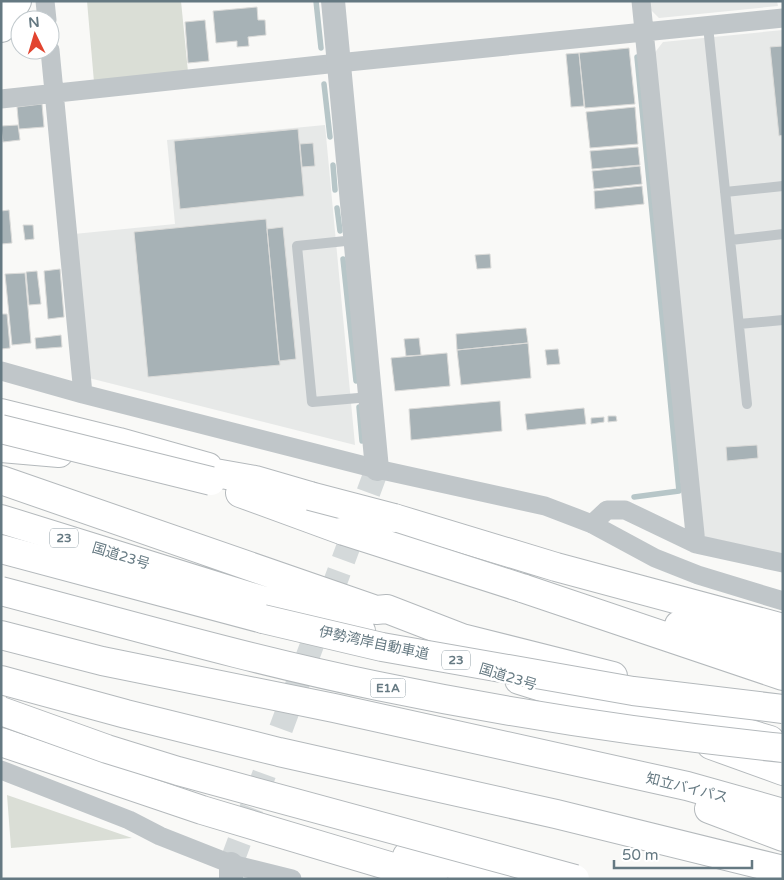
<svg xmlns="http://www.w3.org/2000/svg" width="784" height="880" font-family="'Varela Round','Noto Sans JP',sans-serif">
	<style>
		.built { fill: #e7e9e8 }
		.green { fill: #daded6 }
		.lines { fill: none; stroke-linecap: round; stroke-linejoin: round }
		.stream { stroke: #b7c6c8; stroke-width: 5.5 }
		.building { fill: #a7b2b6; stroke: #dbdbd9 }
		.tertiary-tunnel { stroke: #d4d9da; stroke-width: 24; stroke-dasharray: 24 12; stroke-linecap: butt }
		.primary-casing { stroke: #b4babd; stroke-width: 30 }
		.trunk-casing { stroke: #b4b9bc; stroke-width: 30 }
		.motorway-casing { stroke: #b4b9bc; stroke-width: 30 }
		.service { stroke: #c0c6c9; stroke-width: 10 }
		.minor { stroke: #c0c6c9; stroke-width: 19 }
		.tertiary { stroke: #c0c6c9; stroke-width: 24 }
		.primary { stroke: #fff; stroke-width: 28 }
		.trunk { stroke: #fff; stroke-width: 28 }
		.motorway { stroke: #fff; stroke-width: 28 }
		.motorway-bridge-casing { stroke: #b4b9bc; stroke-width: 30; stroke-linecap: butt }
		.motorway-bridge { stroke: #fff; stroke-width: 28 }
		.labels { text-anchor: middle; dominant-baseline: central; stroke-width: 5; stroke-linejoin: round; paint-order: stroke }
		.shield { fill: #fff; stroke: #93a1a8; stroke-width: 1 }
		.shield-label { font-size: 12px; font-weight: bold; fill: #657982 }
		.street-label { font-size: 14px; fill: #657982; stroke: #fff }
	</style>
	<rect width="100%" height="100%" fill="#f9f9f7"/>
	<!-- built -->
	<path class="built" d="M648,1H777L778,6L659,18L649,8Z
		M783,30V554L705,537L701,528L653,55L663,42Z
		M325,125L355,445L89,378L74,234L175,224L167,140Z"/>
	<!-- green -->
	<path class="green" d="M87,1H181L188,72L94,82Z
		M7,795L132,838L11,848Z"/>
	<g class="lines">
		<!-- stream -->
		<path class="stream" d="M316,1L321,48
			M324,84L330,137
			M333,165L335,190
			M337,208L340,231
			M343,259L356,381
			M359,407L362,441
			M634,497L679,491L637,57"/>
	</g>
	<!-- building -->
	<path class="building" d="M257,7L258,20H265L266,35L248,37L249,46L237,47V41L216,43L213,11Z
		M205,20L209,61L188,63L185,22Z
		M783,46V135L779,136L770,47Z
		M629,48L635,104L585,108L579,53Z
		M579,53L584,106L571,107L566,54Z
		M42,104L44,127L19,129L17,107Z
		M635,107L638,144L590,148L586,112Z
		M18,125L20,140L3,142L1,126Z
		M298,129L304,196L180,209L174,141Z
		M313,143L315,166L302,167L300,144Z
		M638,147L640,165L592,169L590,151Z
		M640,166L642,184L594,189L592,171Z
		M642,186L644,204L595,209L594,191Z
		M9,210L12,243L1,244V211Z
		M266,219L280,365L148,377L134,232Z
		M23,225H33L34,239L25,240Z
		M283,227L296,359L279,361L267,229Z
		M490,254L491,268L477,269L475,255Z
		M60,269L64,317L48,319L44,271Z
		M37,271L41,304L29,305L26,272Z
		M25,273L31,343L12,345L5,274Z
		M1,314H7L10,348L1,349Z
		M526,328L528,343L457,350L456,334Z
		M61,335L62,347L36,349L35,338Z
		M419,338L421,355L406,356L404,339Z
		M528,343L531,378L461,385L457,350Z
		M558,349L560,364L547,365L545,350Z
		M447,353L450,386L395,391L391,358Z
		M500,401L502,431L411,440L409,409Z
		M584,408L586,424L527,430L525,414Z
		M608,416H616L617,421L608,422Z
		M604,417V422L591,424V418Z
		M757,445L758,458L727,461L726,447Z"/>
	<g class="lines">
		<!-- tertiary-tunnel -->
		<path class="tertiary-tunnel" d="M231,864L377,469"/>
		<defs>
			<path id="primary" d="M1,28L17,1"/>
			<path id="trunk" d="M1,480L376,610L387,609L462,638L613,676
				M1,519L361,631
				M1,635L102,661L334,708L687,786L783,813
				M519,680L599,705L664,728
				M634,699L770,740
				M1,742L202,810L433,879
				M711,745L783,771
				M709,809L783,837
				M407,856L532,879"/>
			<path id="motorway" d="M1,413L119,442L208,467
				M1,448L59,453
				M187,468L255,480L310,496
				M240,493L344,531
				M394,518L556,567L783,628
				M1,549L263,619
				M522,588L783,676
				M679,625L783,649
				M1,680L126,714L279,752L556,814L783,870"/>
		</defs>
		<!-- primary casing -->
		<use href="#primary" class="primary-casing"/>
		<!-- trunk casing -->
		<use href="#trunk" class="trunk-casing"/>
		<!-- motorway casing -->
		<use href="#motorway" class="motorway-casing"/>
		<!-- service -->
		<path class="service" d="M708,26L747,404
			M725,192L783,186
			M355,240L297,246L312,402L370,397
			M731,240L783,234
			M739,324L783,320"/>
		<!-- minor -->
		<path class="minor" d="M45,1L47,20
			M641,1L696,544L783,563
			M50,50L83,394
			M1,99L338,63L783,18
			M1,371L83,394L377,469L545,506L592,524L655,558L698,575L783,601
			M592,524L607,510H625L696,544
			M1,770L129,820L160,836L231,864L292,879"/>
		<!-- tertiary -->
		<path class="tertiary" d="M333,1L377,469
			M231,864V879"/>
		<!-- primary -->
		<use href="#primary" class="primary"/>
		<!-- trunk -->
		<use href="#trunk" class="trunk"/>
		<!-- motorway -->
		<use href="#motorway" class="motorway"/>
		<defs>
			<path id="motorway-bridge" d="M1,429L211,481
				M310,496L394,518
				M344,531L522,588
				M1,591C127,624 251,660 378,686C512,714 647,734 783,748
				M263,619L382,647L633,691L783,709
				M1,711L107,749L178,771L575,879"/>
		</defs>
		<!-- motorway-bridge casing -->
		<use href="#motorway-bridge" class="motorway-bridge-casing"/>
		<!-- motorway-bridge -->
		<use href="#motorway-bridge" class="motorway-bridge"/>
	</g>
	<g class="labels">
		<!-- shield labels -->
		<g class="shield">
			<rect x="50" y="528.5" width="28" height="19" rx="4"/>
			<rect x="442" y="650.5" width="28" height="19" rx="4"/>
			<rect x="370.5" y="678.5" width="35" height="19" rx="4"/>
		</g>
		<g class="shield-label">
			<text x="64" y="538">23</text>
			<text x="456" y="660">23</text>
			<text x="388" y="688">E1A</text>
		</g>
		<!-- street labels -->
		<g class="street-label">
			<text transform="translate(121 556) rotate(17)">国道23号</text>
			<text transform="translate(374 643) rotate(12)">伊勢湾岸自動車道</text>
			<text transform="translate(508 677) rotate(17)">国道23号</text>
			<text transform="translate(687 788) rotate(14)">知立バイパス</text>
		</g>
	</g>
	<!-- border -->
	<rect width="784" height="880" fill="none" stroke="#657982" stroke-width="5"/>
	<!-- north arrow -->
	<g transform="translate(35 35) rotate(355)"><circle r="24" fill="#ffffff" stroke="#c1c9cd"/>
	<path d="M0-4L9 19L0 12L-9 19Z" fill="#e2442f"/>
	<text y="-8" font-size="14" font-weight="bold" text-anchor="middle" fill="#657982">N</text>
	</g>
	<!-- scale -->
	<path d="M614 860v8h138v-8" fill="none" stroke="#657982" stroke-width="2.5"/>
	<text x="622" y="860" font-size="15" fill="#657982" stroke="#ffffff" stroke-width="4" paint-order="stroke">50 m</text>
</svg>
